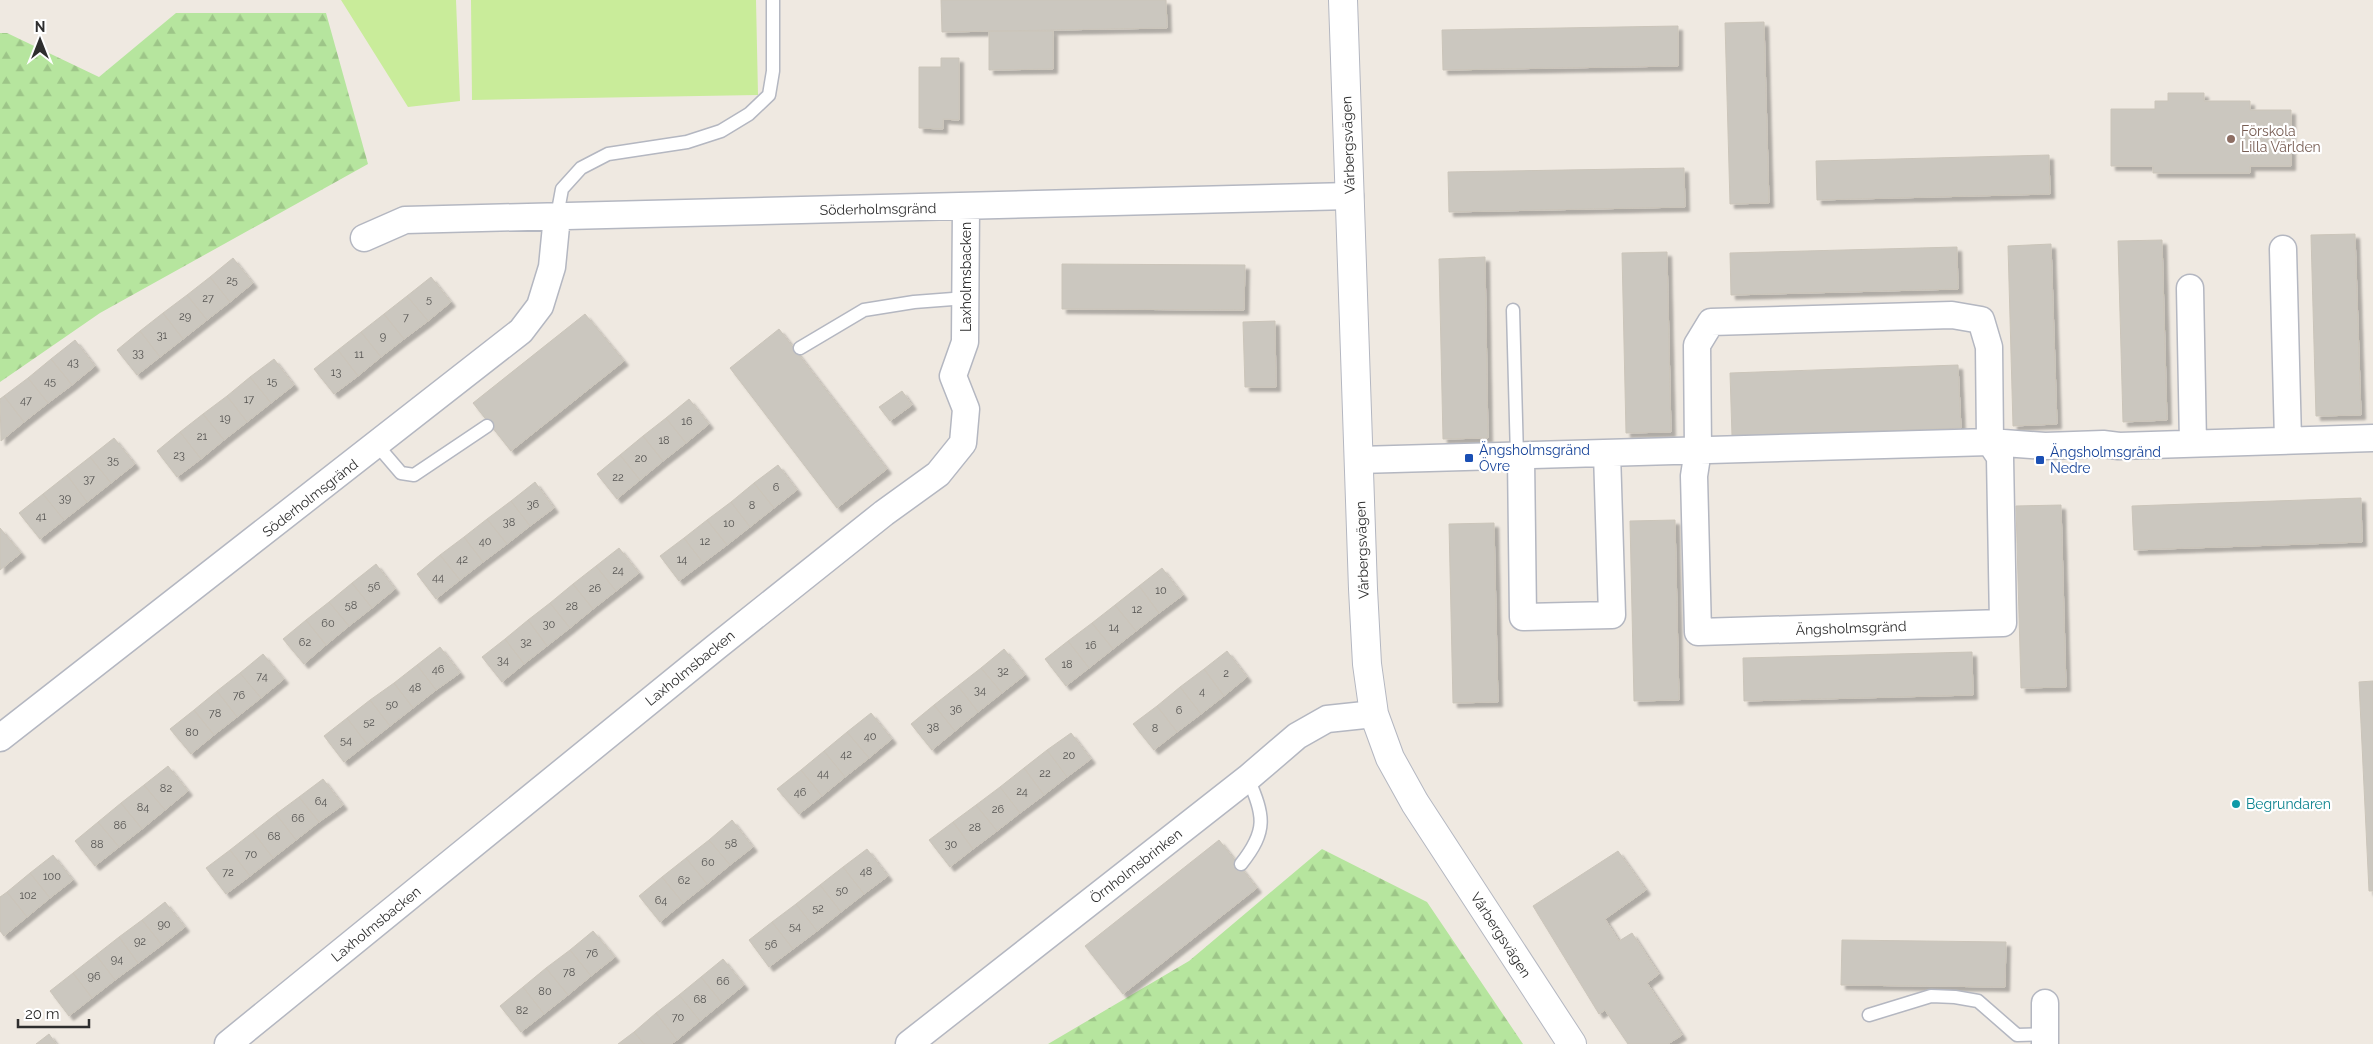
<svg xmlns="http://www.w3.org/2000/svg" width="2373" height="1044" font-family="Raleway,sans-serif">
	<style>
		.forest { fill: url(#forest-firs) }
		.pitch { fill: #c9ec9a }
		.building { fill: #cbc7bf; stroke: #cbc5ba; filter: url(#shadow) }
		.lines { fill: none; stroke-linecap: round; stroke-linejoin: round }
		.lane-casing { stroke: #b4b7c1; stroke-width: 15 }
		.street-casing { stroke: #b4b7c1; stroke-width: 29 }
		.secondary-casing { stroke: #b4b7c1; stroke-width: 30 }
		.lane { stroke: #fff; stroke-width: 12 }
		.street { stroke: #fff; stroke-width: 26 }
		.secondary { stroke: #fff; stroke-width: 28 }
		.education-dot { fill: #8d6e63; stroke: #fff; stroke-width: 2 }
		.transit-dot { fill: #1a4fb4; stroke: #fff; stroke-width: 2 }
		.culture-dot { fill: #0f9aa8; stroke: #fff; stroke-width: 2 }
		.labels { text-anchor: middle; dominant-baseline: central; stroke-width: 4.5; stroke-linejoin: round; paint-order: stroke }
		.number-label { font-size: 11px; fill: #555452 }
		.education-label { font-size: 14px; fill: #785e54; stroke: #fff; text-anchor: start }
		.street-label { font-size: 14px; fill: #2e2e2e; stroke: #fff }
		.transit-label { font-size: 14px; fill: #164399; stroke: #fff; text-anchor: start }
		.culture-label { font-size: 14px; fill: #0d838f; stroke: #fff; text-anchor: start }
	</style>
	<defs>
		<pattern id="forest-firs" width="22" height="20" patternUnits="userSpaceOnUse" patternTransform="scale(1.25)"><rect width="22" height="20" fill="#b6e59e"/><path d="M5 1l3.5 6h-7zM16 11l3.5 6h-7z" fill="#9dc588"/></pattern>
		<filter id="shadow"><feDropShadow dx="4.5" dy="4.5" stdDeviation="1" flood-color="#0004"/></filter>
	</defs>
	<rect width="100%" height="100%" fill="#efe9e1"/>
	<!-- forest -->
	<path class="forest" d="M176,13H326L368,164L100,313L0,382V33H7L99,77Z
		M1322,849L1427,902L1523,1044H1048L1189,961Z"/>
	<!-- pitch -->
	<path class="pitch" d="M341,0H456L460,101L408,107Z
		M471,0H756L758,95L472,100Z"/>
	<!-- building -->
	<path class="building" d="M941,0H1166L1167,28L942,32Z
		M1764,22L1769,203L1730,204L1725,23Z
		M1678,26V66L1443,70L1442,30Z
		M989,31H1053V69L989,70Z
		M941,58H959V120L943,119V129L919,128V67H941Z
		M2168,93H2204V101H2250V110H2291V166H2250V173H2153V166H2111V109H2155V101H2168Z
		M2049,155L2050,194L1817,200L1816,161Z
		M1684,168L1685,207L1449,212L1448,172Z
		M2355,234L2361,415L2316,416L2311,235Z
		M2162,240L2167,420L2123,422L2118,241Z
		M2051,244L2057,424L2013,426L2008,246Z
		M1957,247L1958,289L1731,295L1730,253Z
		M1667,252L1671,432L1626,433L1622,253Z
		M1485,257L1488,438L1443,439L1439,259Z
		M233,258L253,283L230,302L210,277Z
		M1062,264L1245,265L1244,310L1062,309Z
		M210,277L230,302L207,320L187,295Z
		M431,277L451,302L428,321L407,296Z
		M187,295L207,320L183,339L163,313Z
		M407,296L428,321L404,339L384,314Z
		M163,313L183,339L160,357L140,331Z
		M384,314L404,339L381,357L361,332Z
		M585,314L624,361L511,451L473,403Z
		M1275,321L1276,387H1245L1243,322Z
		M779,329L887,469L837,508L730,368Z
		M140,331L160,357L137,375L117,350Z
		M361,332L381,357L358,376L338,350Z
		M75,340L95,366L72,385L51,359Z
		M338,350L358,376L334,394L314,369Z
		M51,359L72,385L48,403L28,378Z
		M274,359L294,385L271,403L250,377Z
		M1958,365L1961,428L1732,436L1730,373Z
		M250,377L271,403L247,422L227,396Z
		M28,378L48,403L24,422L4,396Z
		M902,391L912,405L890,421L879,407Z
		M4,396L24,422L1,441L0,399Z
		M227,396L247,422L224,440L203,414Z
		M689,399L709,424L686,443L666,418Z
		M203,414L224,440L201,459L180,432Z
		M666,418L686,443L663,461L643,436Z
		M180,432L201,459L177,477L157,451Z
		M643,436L663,461L640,480L620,455Z
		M114,438L135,464L111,483L90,457Z
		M620,455L640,480L617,499L597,474Z
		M90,457L111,483L87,502L67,475Z
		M778,465L797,490L774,508L754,483Z
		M67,475L87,502L64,520L43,494Z
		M535,482L554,508L530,526L511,501Z
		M754,483L774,508L750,527L731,502Z
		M43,494L64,520L40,539L19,513Z
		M2361,498L2362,542L2134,550L2132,506Z
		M511,501L530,526L507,544L487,519Z
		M731,502L750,527L727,545L707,520Z
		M2061,505L2066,687L2021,688L2016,506Z
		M487,519L507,544L483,562L464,537Z
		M707,520L727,545L703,563L684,538Z
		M1675,520L1679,700L1634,701L1630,521Z
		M1494,523L1498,702L1453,703L1449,524Z
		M0,528L21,553L0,570Z
		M464,537L483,562L460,580L440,555Z
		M684,538L703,563L679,581L660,556Z
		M619,548L639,573L616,591L596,566Z
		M440,555L460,580L436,599L417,574Z
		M376,564L395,589L372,608L352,583Z
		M596,566L616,591L593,609L573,584Z
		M1162,568L1183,595L1159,613L1139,586Z
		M352,583L372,608L349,626L329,602Z
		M573,584L593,609L570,628L550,603Z
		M1139,586L1159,613L1136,631L1115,605Z
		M329,602L349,626L326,645L306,620Z
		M550,603L570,628L547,646L528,620Z
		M1115,605L1136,631L1113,649L1092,623Z
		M306,620L326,645L304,664L283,639Z
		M528,620L547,646L524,664L505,639Z
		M1092,623L1113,649L1089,668L1068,641Z
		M505,639L524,664L502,682L482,657Z
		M1068,641L1089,668L1066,686L1045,659Z
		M440,647L460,673L436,690L417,665Z
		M1004,649L1025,675L1002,693L981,668Z
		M1227,651L1247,677L1224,696L1204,669Z
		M1972,652L1973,695L1744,701L1743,658Z
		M263,654L284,679L261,698L240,673Z
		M417,665L436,690L413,708L394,683Z
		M981,668L1002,693L978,712L958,686Z
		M1204,669L1224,696L1201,714L1180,687Z
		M240,673L261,698L237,717L217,691Z
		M2373,681V891H2369L2359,682Z
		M394,683L413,708L390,726L370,700Z
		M958,686L978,712L955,731L934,705Z
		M1180,687L1201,714L1177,732L1157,706Z
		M217,691L237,717L214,735L194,710Z
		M370,700L390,726L367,744L347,718Z
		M934,705L955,731L932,750L911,724Z
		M1157,706L1177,732L1154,750L1133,724Z
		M194,710L214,735L191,754L170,729Z
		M871,713L892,739L869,758L847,732Z
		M347,718L367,744L344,762L324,736Z
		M847,732L869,758L845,777L824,751Z
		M1071,733L1091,759L1067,777L1047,750Z
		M1047,750L1067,777L1044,795L1024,768Z
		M824,751L845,777L822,796L801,770Z
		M168,766L188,791L165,810L144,785Z
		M1024,768L1044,795L1020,813L1000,787Z
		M801,770L822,796L799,814L777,789Z
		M323,779L343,805L319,822L299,797Z
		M144,785L165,810L142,829L121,803Z
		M1000,787L1020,813L997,831L976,805Z
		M299,797L319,822L296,840L276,814Z
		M121,803L142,829L119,847L98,822Z
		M976,805L997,831L973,849L953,822Z
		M276,814L296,840L273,858L253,832Z
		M732,820L753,847L730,865L709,840Z
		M98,822L119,847L95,866L75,841Z
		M953,822L973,849L950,867L929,840Z
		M253,832L273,858L250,876L230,850Z
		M709,840L730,865L707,884L686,858Z
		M1219,840L1257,888L1123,994L1085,946Z
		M867,849L888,876L864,894L843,867Z
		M230,850L250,876L226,894L206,868Z
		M1618,851L1646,890L1605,919L1619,941L1632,933L1659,974L1647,983L1682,1035L1668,1044H1628L1605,1010L1599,1014L1533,906Z
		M53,855L73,880L50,898L30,873Z
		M686,858L707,884L683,903L662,877Z
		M843,867L864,894L841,912L820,885Z
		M30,873L50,898L27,917L7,892Z
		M662,877L683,903L660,922L639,896Z
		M820,885L841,912L817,931L796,904Z
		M7,892L27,917L4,936L0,931V897Z
		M165,902L185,927L162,945L142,920Z
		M796,904L817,931L793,949L772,922Z
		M142,920L162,945L138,963L119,937Z
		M772,922L793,949L769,967L749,940Z
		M593,931L615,957L591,976L570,950Z
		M119,937L138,963L115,980L96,955Z
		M1842,940L2006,942L2005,987L1841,985Z
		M570,950L591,976L568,995L546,968Z
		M96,955L115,980L92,998L73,973Z
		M723,959L744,985L722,1003L701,977Z
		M546,968L568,995L544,1014L523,987Z
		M73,973L92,998L69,1016L50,991Z
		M701,977L722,1003L700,1021L679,995Z
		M523,987L544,1014L521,1032L500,1006Z
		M679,995L700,1021L677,1040L656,1013Z
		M656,1013L677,1040L671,1044H644L634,1032Z
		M634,1032L644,1044H618Z
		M49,1034L56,1044H36Z"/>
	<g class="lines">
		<defs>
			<path id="lane" d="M557,216L562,189L581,168L608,154L687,142L721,131L749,114L769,95L773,71V0
				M1513,310L1517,457
				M800,348L864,310L914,302L966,298
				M377,445L401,473L414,475L487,426
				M1241,864C1268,830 1264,816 1248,778
				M1869,1015L1931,996L1955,997L1978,1001L2017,1035L2045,1034"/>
			<path id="street" d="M364,238L405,220L1350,196
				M2283,249L2288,440
				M2190,288L2193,443
				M1952,315L1981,320L1989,347L1990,442L2000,457L2003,623L1698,632L1694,476L1698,450L1697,345L1711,322Z
				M1521,457L1523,617L1612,615L1607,453
				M1359,460L1990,442L2045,446L2103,444L2119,446L2373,438
				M0,738L521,331L540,306L552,267L557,216
				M228,1044L716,647L884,513L938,474L963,443L966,409L953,376L965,342L966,207
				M909,1044L1248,778L1297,736L1327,719L1374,714
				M2045,1044V1003"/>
			<path id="secondary" d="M1343,0L1363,589L1367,664L1374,714L1390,758L1415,803L1572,1044"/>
		</defs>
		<!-- lane casing -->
		<use href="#lane" class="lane-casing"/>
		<!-- street casing -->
		<use href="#street" class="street-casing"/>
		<!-- secondary casing -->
		<use href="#secondary" class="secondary-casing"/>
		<!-- lane -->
		<use href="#lane" class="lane"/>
		<!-- street -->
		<use href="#street" class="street"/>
		<!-- secondary -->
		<use href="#secondary" class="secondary"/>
	</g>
	<!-- markers -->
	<circle class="education-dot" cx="2231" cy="139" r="5"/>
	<g class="transit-dot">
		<rect x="1464" y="453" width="10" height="10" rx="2.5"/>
		<rect x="2035" y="455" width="10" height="10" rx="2.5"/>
	</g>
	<circle class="culture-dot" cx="2236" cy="804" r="5"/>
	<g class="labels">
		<!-- number labels -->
		<g class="number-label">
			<text x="232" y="280">25</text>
			<text x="208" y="298">27</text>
			<text x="429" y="299">5</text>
			<text x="185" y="316">29</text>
			<text x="406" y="317">7</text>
			<text x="162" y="335">31</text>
			<text x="383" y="336">9</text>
			<text x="138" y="353">33</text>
			<text x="359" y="354">11</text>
			<text x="73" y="362">43</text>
			<text x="336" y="372">13</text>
			<text x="50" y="381">45</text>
			<text x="272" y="381">15</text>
			<text x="249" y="399">17</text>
			<text x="26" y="400">47</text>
			<text x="225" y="418">19</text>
			<text x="687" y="421">16</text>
			<text x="202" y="436">21</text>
			<text x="664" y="440">18</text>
			<text x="179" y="455">23</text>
			<text x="641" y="458">20</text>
			<text x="113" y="460">35</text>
			<text x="618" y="477">22</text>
			<text x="89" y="479">37</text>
			<text x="776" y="487">6</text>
			<text x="65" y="498">39</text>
			<text x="533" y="504">36</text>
			<text x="752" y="505">8</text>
			<text x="41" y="516">41</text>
			<text x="509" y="522">38</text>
			<text x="729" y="523">10</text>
			<text x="485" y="541">40</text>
			<text x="705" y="541">12</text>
			<text x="462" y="559">42</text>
			<text x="682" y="559">14</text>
			<text x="618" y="570">24</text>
			<text x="438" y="577">44</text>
			<text x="374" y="586">56</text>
			<text x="595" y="588">26</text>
			<text x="1161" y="590">10</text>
			<text x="351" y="605">58</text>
			<text x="572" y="606">28</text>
			<text x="1137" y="609">12</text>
			<text x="328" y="623">60</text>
			<text x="549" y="624">30</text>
			<text x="1114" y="627">14</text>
			<text x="305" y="642">62</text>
			<text x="526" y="642">32</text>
			<text x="1091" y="645">16</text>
			<text x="503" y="660">34</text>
			<text x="1067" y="664">18</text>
			<text x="438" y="669">46</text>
			<text x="1003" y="671">32</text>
			<text x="1226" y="673">2</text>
			<text x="262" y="676">74</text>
			<text x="415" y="687">48</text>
			<text x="980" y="690">34</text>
			<text x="1202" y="691">4</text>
			<text x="239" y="695">76</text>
			<text x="392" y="704">50</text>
			<text x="956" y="709">36</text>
			<text x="1179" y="710">6</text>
			<text x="215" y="713">78</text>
			<text x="369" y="722">52</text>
			<text x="933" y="727">38</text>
			<text x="1155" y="728">8</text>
			<text x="192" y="732">80</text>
			<text x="870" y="736">40</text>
			<text x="346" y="740">54</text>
			<text x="846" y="754">42</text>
			<text x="1069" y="755">20</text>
			<text x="823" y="773">44</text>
			<text x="1045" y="773">22</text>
			<text x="166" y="788">82</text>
			<text x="1022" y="791">24</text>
			<text x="800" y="792">46</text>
			<text x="321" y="801">64</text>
			<text x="143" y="807">84</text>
			<text x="998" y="809">26</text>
			<text x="298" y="818">66</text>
			<text x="120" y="825">86</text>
			<text x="975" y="827">28</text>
			<text x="274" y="836">68</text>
			<text x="731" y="843">58</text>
			<text x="97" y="844">88</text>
			<text x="951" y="844">30</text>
			<text x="251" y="854">70</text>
			<text x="708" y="862">60</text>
			<text x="866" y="871">48</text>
			<text x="228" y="872">72</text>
			<text x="52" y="876">100</text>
			<text x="684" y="880">62</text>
			<text x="842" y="890">50</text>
			<text x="28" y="895">102</text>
			<text x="661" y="900">64</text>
			<text x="818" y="908">52</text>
			<text x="164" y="924">90</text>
			<text x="795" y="926">54</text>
			<text x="140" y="941">92</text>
			<text x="771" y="944">56</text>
			<text x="592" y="953">76</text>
			<text x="117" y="959">94</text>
			<text x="569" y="972">78</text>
			<text x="94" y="976">96</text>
			<text x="723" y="981">66</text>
			<text x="545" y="991">80</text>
			<text x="700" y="999">68</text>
			<text x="522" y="1010">82</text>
			<text x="678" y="1017">70</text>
		</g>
		<!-- education labels -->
		<g class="education-label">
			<text x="2241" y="131">Förskola<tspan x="2241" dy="16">Lilla Världen</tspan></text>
		</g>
		<!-- street labels -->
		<g class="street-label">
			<text transform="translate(1348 145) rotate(-92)">Vårbergsvägen</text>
			<text transform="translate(878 209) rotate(-1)">Söderholmsgränd</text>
			<text transform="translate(966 277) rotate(-90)">Laxholmsbacken</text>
			<text transform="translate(310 498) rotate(-38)">Söderholmsgränd</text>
			<text transform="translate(1362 550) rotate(-92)">Vårbergsvägen</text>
			<text transform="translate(1851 628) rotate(-2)">Ängsholmsgränd</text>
			<text transform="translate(690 668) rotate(-39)">Laxholmsbacken</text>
			<text transform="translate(1136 866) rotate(-38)">Örnholmsbrinken</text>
			<text transform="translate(376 924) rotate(-39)">Laxholmsbacken</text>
			<text transform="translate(1501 935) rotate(57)">Vårbergsvägen</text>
		</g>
		<!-- transit labels -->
		<g class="transit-label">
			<text x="1479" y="450">Ängsholmsgränd<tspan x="1479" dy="16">Övre</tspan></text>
			<text x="2050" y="452">Ängsholmsgränd<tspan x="2050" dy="16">Nedre</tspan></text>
		</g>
		<!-- culture labels -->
		<g class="culture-label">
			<text x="2246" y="804">Begrundaren</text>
		</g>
	</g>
	<!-- north arrow -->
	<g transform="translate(40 40)" stroke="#ffffff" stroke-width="4" paint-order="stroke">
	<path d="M0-4L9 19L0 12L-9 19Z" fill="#2e2e2e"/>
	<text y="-8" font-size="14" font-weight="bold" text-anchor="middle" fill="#2e2e2e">N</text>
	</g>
	<!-- scale -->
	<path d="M18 1019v8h71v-8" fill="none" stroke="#2e2e2e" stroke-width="2.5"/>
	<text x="25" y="1019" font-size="15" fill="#2e2e2e" stroke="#ffffff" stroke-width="4" paint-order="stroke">20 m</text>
</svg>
